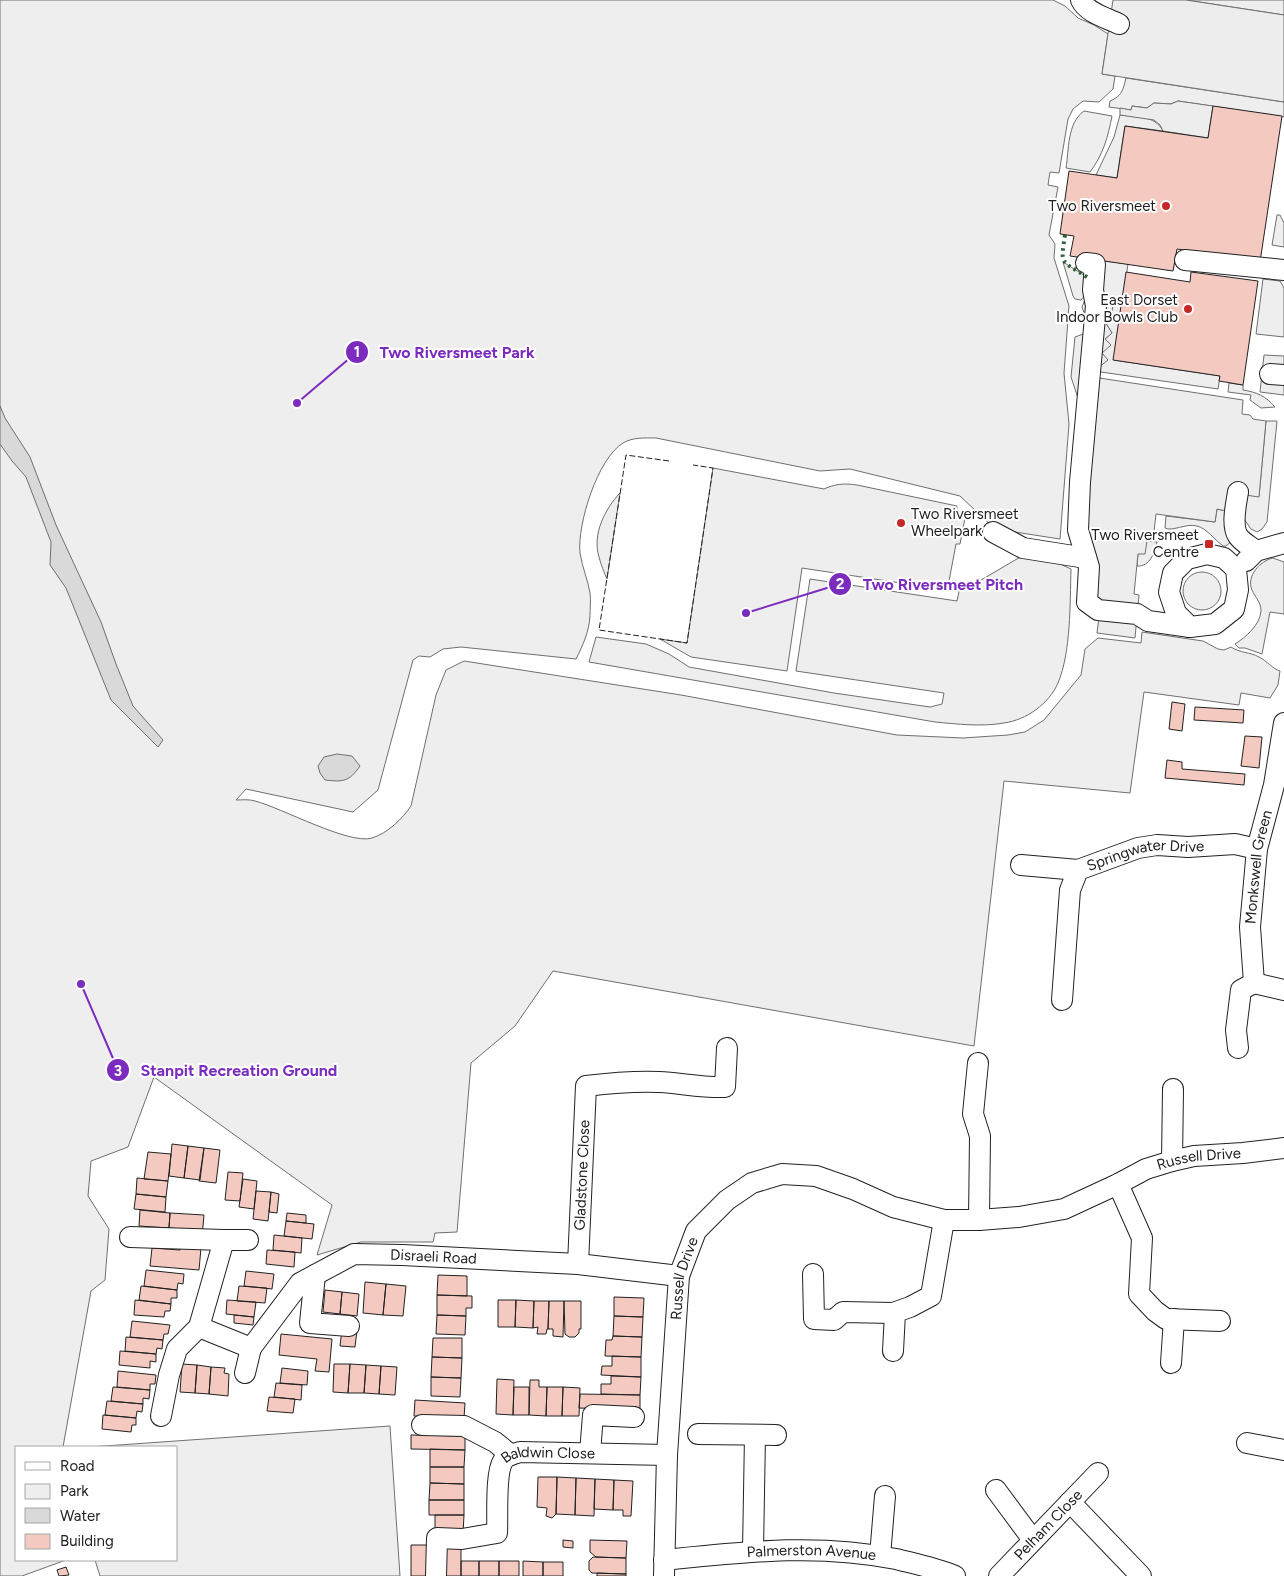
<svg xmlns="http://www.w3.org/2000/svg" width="1284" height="1576" font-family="Figtree,sans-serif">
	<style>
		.green { fill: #eee; stroke: #6f6f6f }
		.parking { fill: #ededed; stroke: #6f6f6f }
		.water { fill: #d9d9d9; stroke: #6f6f6f }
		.building { fill: #f3c9c0; stroke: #222 }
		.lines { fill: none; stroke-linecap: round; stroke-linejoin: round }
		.minor-casing { stroke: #222; stroke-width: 22 }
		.minor { stroke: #fff; stroke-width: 20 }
		.hedge { stroke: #2f5e38; stroke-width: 4; stroke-dasharray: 2.5 4; stroke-linecap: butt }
		.fence { stroke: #222; stroke-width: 1; stroke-dasharray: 6 2.5; stroke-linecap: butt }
		.poi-dot { fill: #c62828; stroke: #fff; stroke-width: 2 }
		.labels { text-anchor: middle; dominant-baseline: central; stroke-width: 4; stroke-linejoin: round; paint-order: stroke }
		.poi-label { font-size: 15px; fill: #222; stroke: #fff; text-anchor: end }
		.street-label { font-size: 15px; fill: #222; stroke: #fff }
		.leader { fill: none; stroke: #7b2cbf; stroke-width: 2 }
		.callout-dot { fill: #7b2cbf; stroke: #fff; stroke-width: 2 }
		.mark-label { font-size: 15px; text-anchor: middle; font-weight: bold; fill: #fff }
		.callout-label { font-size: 16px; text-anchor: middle; font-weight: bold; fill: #7b2cbf; stroke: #fff; stroke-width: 4; stroke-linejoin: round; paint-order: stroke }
	</style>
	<rect width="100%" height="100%" fill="#fff"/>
	<!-- green -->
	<path class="green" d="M0,0H1053L1065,6L1078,18L1094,25L1108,34L1102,74L1115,76L1113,89L1099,102L1083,101L1073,109L1068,119L1059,173L1050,172L1048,185L1058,187L1049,235L1055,244L1054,258L1069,306L1064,373L1069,424L1060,539L995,529L960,496L850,469L820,471L656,438C645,438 633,437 623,443C598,458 577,524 580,553C582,567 588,580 590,593C591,600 590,609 590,616C589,632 583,645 576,659L461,647L443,649L430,657L419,656L413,660L378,790L353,812L246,789L236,800C242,800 249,799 255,801C282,808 349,845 372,838C388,833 402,819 411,806L436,695L446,670L464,661L681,695L897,735L963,738L1008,735L1025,732L1044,720L1081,675L1085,649L1098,638L1141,643L1142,632L1203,641L1218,649L1224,650L1231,647C1240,653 1250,652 1259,657C1267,661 1273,669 1280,671L1278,685L1270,698L1241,693L1239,705L1144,692L1130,793L1004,781L974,1046L553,971L515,1026L471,1063L457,1232L435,1233L433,1242H361L317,1255L332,1205L154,1077L128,1147L91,1161L88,1196L109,1229L105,1280L91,1291L63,1447H16V1560H66L22,1576H0Z
		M1186,0H1284V15Z
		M1126,78L1284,102V117L1178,101L1171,104L1154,103L1147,108L1132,106L1131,110L1109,107L1110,101C1122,96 1123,90 1126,78Z
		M1084,111L1112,116C1108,137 1103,155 1090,172L1066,168C1069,150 1067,123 1084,111Z
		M1120,115C1136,117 1155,115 1163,131L1125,126L1117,178L1096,175L1114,137Z
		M1277,215H1280L1284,223V247L1272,245Z
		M1098,260L1128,264L1114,360L1220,376L1218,389L1094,371L1102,353L1105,339L1112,333L1105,322L1113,305L1109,296L1102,292Z
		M1063,262L1090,279L1087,293L1081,300L1075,299L1073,296Z
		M1263,279L1280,281L1284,288V337L1256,334Z
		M1229,383L1243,385V390C1256,392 1266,396 1275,407L1261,408L1250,400L1251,395L1228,392Z
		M1266,421H1277L1267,522L1262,529L1257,532L1251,529L1242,516L1245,495L1259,496Z
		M713,468L824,489C835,484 844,483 857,485L957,506L956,516L965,518L960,544H956L949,581L940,589L802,568L787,671L691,657L660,639L687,643Z
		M620,493L607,579C604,572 601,565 599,557C592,534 605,509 620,493Z
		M1217,509L1226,511L1232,541L1226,546H1223C1215,540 1206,528 1197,526C1186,523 1172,532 1165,528L1166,516L1215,522Z
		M1147,541L1157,542C1155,552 1150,567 1137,566L1138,553Z
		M1022,556L1058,563L1071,569C1070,603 1071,652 1058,683C1049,704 1026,720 1004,723C981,727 957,724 935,722L589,662L596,637L646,644L669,654L689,667L834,693L930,707L942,704L944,693L796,671L810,579L957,601L961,582L976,583Z
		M1273,558L1284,562V614L1270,612L1262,654L1245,648H1239L1235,644C1246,637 1260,625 1261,611C1261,602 1255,597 1252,590C1246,576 1260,561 1273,558Z
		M1183 591a19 19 0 1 1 38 0a19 19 0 1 1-38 0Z
		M390,1426L400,1576H100L95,1560H176V1447H90Z"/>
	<!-- parking -->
	<path class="parking" d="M1113,0H1186L1284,15V102L1102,74Z
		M1178,101L1213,106L1208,138L1163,131L1160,125L1154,120L1120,115V108L1131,110L1132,106L1147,108L1154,103L1171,104Z
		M1102,292L1109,296L1113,305L1112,311L1105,322L1112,333L1105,339L1111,345L1102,353L1108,360L1094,371L1093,377L1243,400L1242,414L1250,415L1253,419L1266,421L1259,497L1245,495L1226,511L1217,509L1215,522L1156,514L1153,541H1147L1145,554H1138L1134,594L1139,595L1135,638L1097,633L1099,617L1080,570L1079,401L1071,377L1075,337L1086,333V319L1082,307L1086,297Z
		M1264,355L1284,356V395L1260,392Z"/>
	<!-- water -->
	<path class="water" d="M0,406L5,418L30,457L56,525L101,622L116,664L133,706L163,740L158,747L111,700L66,588L50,565L51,542L26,477L12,461L0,444Z
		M337,754L352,756L360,766C349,782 343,782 325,780L320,773L318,766L324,757Z"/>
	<!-- building -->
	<path class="building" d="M1213,106L1282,116L1260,262L1177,249L1173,271L1070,256L1074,236L1060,234L1069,171L1117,178L1125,126L1208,138Z
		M1126,272L1190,282L1191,272L1258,281L1243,385L1219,381L1220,376L1113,360Z
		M1172,702L1185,704L1182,731L1169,729Z
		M1195,707L1244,710L1243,723L1194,720Z
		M1245,736L1262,737L1259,768L1241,766Z
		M1167,760L1182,762V769L1245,774L1244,785L1165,778Z
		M172,1144L188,1146L184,1178L169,1176Z
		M188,1146L204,1148L200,1180L184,1178Z
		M204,1148L220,1150L216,1183L199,1181Z
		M148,1152L171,1154L168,1181L144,1179Z
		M228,1172L243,1173L240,1201L225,1200Z
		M137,1178L168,1181L166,1197L136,1194Z
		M243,1179L257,1181L254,1209L239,1207Z
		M256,1191L271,1192L268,1221L253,1219Z
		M271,1192L279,1194L277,1213L269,1212Z
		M136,1194L166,1197L165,1212L134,1209Z
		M140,1210L170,1213L169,1228L139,1226Z
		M170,1213L204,1215L199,1270L150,1266L152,1248L180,1250L182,1229L169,1228Z
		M287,1213L306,1215V1223L286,1221Z
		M286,1221L314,1224L312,1239L284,1236Z
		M274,1235L302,1238L301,1253L273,1250Z
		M267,1250L295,1252L294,1267L266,1264Z
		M146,1270L184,1274L183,1284L178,1283L177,1290L144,1286Z
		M246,1271L274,1274L272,1289L244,1286Z
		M438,1275L467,1276V1296L437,1295Z
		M365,1282L386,1284L383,1315L363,1313Z
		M386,1284L406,1286L403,1316L383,1315Z
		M141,1286L177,1290V1298H171V1304L139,1300Z
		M239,1286L267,1288L265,1303L237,1301Z
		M325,1290L342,1292L340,1314L323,1312Z
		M342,1292L359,1294L357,1316L340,1314Z
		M437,1295L472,1296V1308H466V1316L437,1315Z
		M614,1297L644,1298L643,1317L614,1316Z
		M135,1300L171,1304L170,1311H165L164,1317L134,1315Z
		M227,1300L256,1302L254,1317L226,1314Z
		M498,1300H516L515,1327H498Z
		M516,1300L534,1301L533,1328L515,1327Z
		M534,1301H549L548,1329H547L546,1334H537L538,1327L533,1328Z
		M549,1301H564L563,1337L553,1336V1329H548Z
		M564,1301H581V1329H579V1333L575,1337H569L565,1334Z
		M234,1315L254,1317L253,1325L234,1323Z
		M437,1315L466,1316L465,1335L436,1334Z
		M614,1316L643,1317L642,1337L613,1336Z
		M132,1321L170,1325L168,1334H164L163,1340L130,1337Z
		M342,1329L357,1330L355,1347L340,1346Z
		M281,1334L332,1339L329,1372L315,1371L317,1359L279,1355Z
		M613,1336L642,1337L641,1357L605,1356L606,1340H612Z
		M126,1337L163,1340L162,1349L157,1348L156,1354L125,1351Z
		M433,1338H462V1358L432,1357Z
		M120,1351L156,1354V1362L150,1361V1368L119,1365Z
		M612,1356L641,1357V1377L601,1375L602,1366H612Z
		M432,1357L462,1358L461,1378L431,1377Z
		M182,1364L197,1365L195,1393L180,1392Z
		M334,1364H350L348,1393L333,1392Z
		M350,1364L366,1365L364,1393H348Z
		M197,1365L211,1367L209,1394L195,1393Z
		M366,1365L381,1366L379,1394L364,1393Z
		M381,1366L397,1367L395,1395L379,1394Z
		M211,1367L225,1368L224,1373L229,1374L228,1396L209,1394Z
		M282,1368L308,1371L307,1385L280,1383Z
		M118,1371L156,1375L155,1384H150V1390L117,1387Z
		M611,1376L641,1377L640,1395L601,1394V1384H611Z
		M431,1377L461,1378L460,1397L431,1396Z
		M497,1379L514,1380L513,1415L496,1414Z
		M530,1380H539V1387H547L546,1416L529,1415Z
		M276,1383L302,1385L301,1400L274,1397Z
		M113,1387L150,1390L149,1399L143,1398V1404L111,1401Z
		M514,1387H529V1415H513Z
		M547,1387H563L562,1416H546Z
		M563,1387L580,1388L579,1416H562Z
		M580,1394L640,1395V1410L579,1408Z
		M269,1397L295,1399L293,1413L267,1411Z
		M415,1400L465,1403L464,1418L414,1416Z
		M107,1401L143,1404L142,1412L137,1411L136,1418L105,1415Z
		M103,1415L136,1418V1425H132L131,1432L102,1429Z
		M411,1435L465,1436V1450L411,1449Z
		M430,1449L465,1450L464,1467H430Z
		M430,1467H464V1484L430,1483Z
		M538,1477H557L556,1514L552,1518L546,1516L547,1508L537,1507Z
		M557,1477L576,1478L575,1515L556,1514Z
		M576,1478L595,1479L594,1516L575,1515Z
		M595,1479L614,1480L613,1510L594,1509Z
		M614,1480L633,1481L631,1516H623V1510H613Z
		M430,1483L464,1484V1500H429Z
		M429,1500H464V1515H429Z
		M435,1515H464L463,1534L435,1533Z
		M563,1540L573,1541V1548L563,1547Z
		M590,1540L627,1541L626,1558L596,1557L590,1552Z
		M411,1545H427V1576H411Z
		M446,1546H461V1576H446Z
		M593,1557L626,1558V1574L592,1573L589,1570V1561Z
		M461,1561H479V1576H461Z
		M479,1561H499V1576H479Z
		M499,1561H519V1576H499Z
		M523,1561L543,1562V1576H523Z
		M543,1562H563V1576H543Z
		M66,1567L69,1575L59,1576L57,1570Z
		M597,1573L626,1574V1576H597Z"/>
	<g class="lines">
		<defs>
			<g id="minor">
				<path d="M1081,0C1087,13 1107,18 1119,24"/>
				<path d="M1185,260L1284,270"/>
				<path d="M1086,263L1095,264L1093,290L1096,306L1080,482L1078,530L1089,567L1087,602L1098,610L1137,614L1148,621L1190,627"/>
				<path d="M1270,374L1284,375"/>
				<path d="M1238,492C1236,505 1231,525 1238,536C1242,542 1250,546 1256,551"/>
				<path d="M993,532L1023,548L1086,558"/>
				<path d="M1207,554L1224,558L1236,569L1238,590L1234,609L1215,624L1190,627L1176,613L1169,592L1173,573L1187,559Z"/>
				<path d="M1246,561L1256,551L1284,543"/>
				<path d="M1021,865L1078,870"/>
				<path d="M1254,983L1284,990"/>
				<path id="s1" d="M1062,1000L1070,890L1078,870L1138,848L1157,845L1188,847L1235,844L1257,849"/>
				<path id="s2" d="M1238,1048L1236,1030L1241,990L1254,983L1250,927L1257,849L1274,785L1284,723"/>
				<path d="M978,1063L973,1114L980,1136L979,1220"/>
				<path d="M1172,1161L1173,1089"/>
				<path d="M1118,1184L1142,1238L1139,1294L1155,1311L1166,1319L1220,1321"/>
				<path d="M130,1237L224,1240"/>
				<path d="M248,1240H224L199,1327L251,1348"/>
				<path id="s3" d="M578,1264L586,1086C611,1083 634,1081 659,1082C681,1083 702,1088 725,1087L727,1048"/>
				<path d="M813,1274L814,1319L834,1320L843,1312L893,1313L910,1307L931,1296L944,1220"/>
				<path d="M315,1275L310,1323L349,1326"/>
				<path d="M893,1351L895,1313"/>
				<path d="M1171,1363L1174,1319"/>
				<path id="s4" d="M245,1373L251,1348L300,1283L354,1254L402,1255L578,1264L679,1276"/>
				<path d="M161,1416L169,1375L177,1349L199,1327"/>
				<path d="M422,1425L464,1426L495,1442L511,1455"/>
				<path d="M698,1434L776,1435"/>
				<path d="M1247,1443L1284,1450"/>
				<path d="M590,1453L593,1415L634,1417"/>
				<path d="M996,1490L1033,1540"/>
				<path d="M1070,1502L1141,1576"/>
				<path d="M753,1551L755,1435"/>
				<path d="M880,1556L885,1496"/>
				<path id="s5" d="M664,1560C743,1552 817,1543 896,1559C916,1564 936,1568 955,1576"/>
				<path id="s6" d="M436,1576L437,1538L462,1539L497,1533C498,1517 495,1473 503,1461C506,1455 514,1454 520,1452L667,1455"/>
				<path id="s7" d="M664,1576L667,1455L679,1276L696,1231L727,1200L752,1183L782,1174L816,1176L853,1189L893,1207L944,1220H979L1019,1217L1064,1209L1118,1184L1146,1169L1172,1161L1194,1156L1243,1153L1284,1148"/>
				<path id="s8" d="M999,1576L1098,1473"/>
			</g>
		</defs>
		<!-- minor casing -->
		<use href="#minor" class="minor-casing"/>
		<!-- minor -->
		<use href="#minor" class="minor"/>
		<!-- hedge -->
		<path class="hedge" d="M1065,235C1060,266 1061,260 1087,277"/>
		<!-- fence -->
		<path class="fence" d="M669,461L626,455L599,630L687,643L713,468L693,465"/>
	</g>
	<!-- markers -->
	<g class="poi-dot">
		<circle cx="1166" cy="206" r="5"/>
		<circle cx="1188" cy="309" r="5"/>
		<circle cx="901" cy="523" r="5"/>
		<rect x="1204" y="539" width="10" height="10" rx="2.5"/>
	</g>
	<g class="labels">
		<!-- poi labels -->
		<g class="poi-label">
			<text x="1156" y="206">Two Riversmeet</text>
			<text x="1178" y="300">East Dorset<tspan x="1178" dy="17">Indoor Bowls Club</tspan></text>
			<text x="911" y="514" text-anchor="start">Two Riversmeet<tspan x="911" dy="17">Wheelpark</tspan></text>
			<text x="1199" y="535">Two Riversmeet<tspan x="1199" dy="17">Centre</tspan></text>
		</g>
		<!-- street labels -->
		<g class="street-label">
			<text stroke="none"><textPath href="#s1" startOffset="202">Springwater Drive</textPath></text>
			<text stroke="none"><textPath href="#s2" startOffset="190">Monkswell Green</textPath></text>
			<text stroke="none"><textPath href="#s7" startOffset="890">Russell Drive</textPath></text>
			<text stroke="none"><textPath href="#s3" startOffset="89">Gladstone Close</textPath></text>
			<text stroke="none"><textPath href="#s4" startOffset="248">Disraeli Road</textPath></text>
			<text stroke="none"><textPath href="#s7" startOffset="299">Russell Drive</textPath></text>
			<text stroke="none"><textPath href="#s6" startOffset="219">Baldwin Close</textPath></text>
			<text stroke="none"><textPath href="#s8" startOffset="71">Pelham Close</textPath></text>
			<text stroke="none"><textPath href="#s5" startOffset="148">Palmerston Avenue</textPath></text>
		</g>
	</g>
	<!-- callouts -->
	<path class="leader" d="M297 403L357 352M746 613L840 584M81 984L118 1070"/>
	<g class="callout-dot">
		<circle cx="297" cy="403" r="5"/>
		<circle cx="746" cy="613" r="5"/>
		<circle cx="81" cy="984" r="5"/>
		<circle cx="357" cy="352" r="12"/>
		<circle cx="840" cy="584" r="12"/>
		<circle cx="118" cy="1070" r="12"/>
	</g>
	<g class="mark-label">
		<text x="357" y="357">1</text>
		<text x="840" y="589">2</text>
		<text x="118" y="1076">3</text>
	</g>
	<g class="callout-label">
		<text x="457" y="358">Two Riversmeet Park</text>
		<text x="943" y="590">Two Riversmeet Pitch</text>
		<text x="239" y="1076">Stanpit Recreation Ground</text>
	</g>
	<!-- legend -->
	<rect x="15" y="1446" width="162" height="115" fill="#ffffff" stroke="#a7a7a7"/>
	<rect x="25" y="1462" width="25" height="8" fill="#ffffff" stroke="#a7a7a7"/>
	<text x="60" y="1471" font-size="15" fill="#222222">Road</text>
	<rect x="25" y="1484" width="25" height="15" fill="#eeeeee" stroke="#a7a7a7"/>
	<text x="60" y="1496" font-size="15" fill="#222222">Park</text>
	<rect x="25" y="1508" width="25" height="15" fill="#d9d9d9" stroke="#a7a7a7"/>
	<text x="60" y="1521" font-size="15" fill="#222222">Water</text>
	<rect x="25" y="1534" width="25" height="15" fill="#f3c9c0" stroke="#a7a7a7"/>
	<text x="60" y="1546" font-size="15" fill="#222222">Building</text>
</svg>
